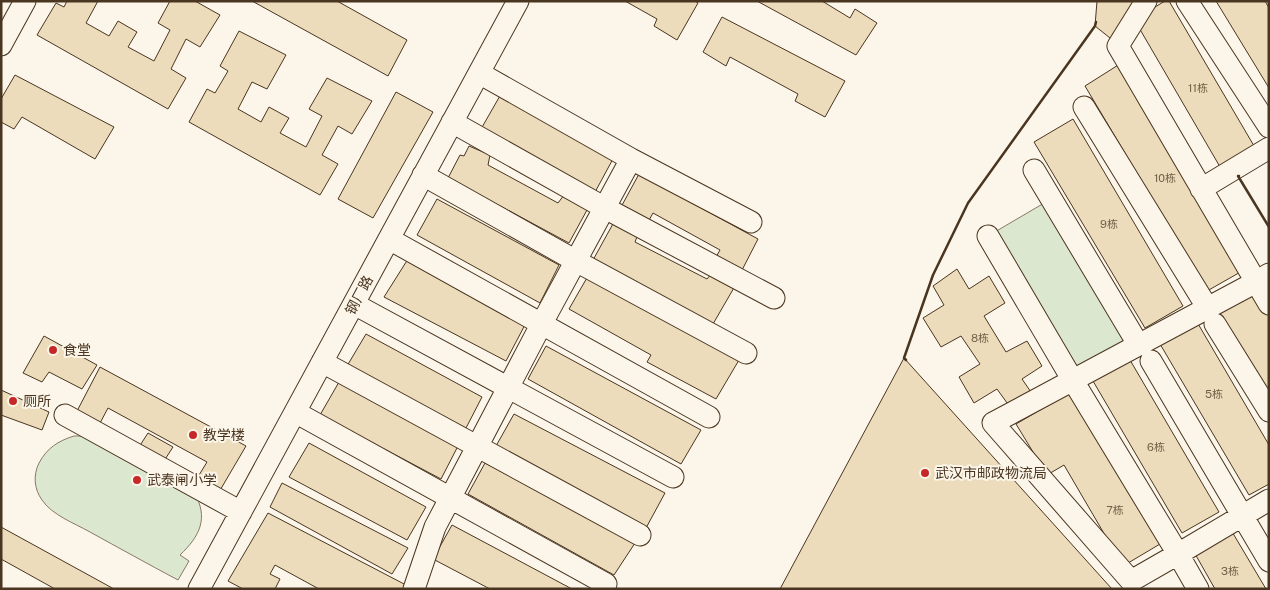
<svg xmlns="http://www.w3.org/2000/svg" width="1270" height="590" font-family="'Public Sans','Noto Sans SC',sans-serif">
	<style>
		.park { fill: #dce7d0; stroke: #887966 }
		.building { fill: #ecdcbc; stroke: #4a3520 }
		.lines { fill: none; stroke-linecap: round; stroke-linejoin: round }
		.minor-casing { stroke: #4a3520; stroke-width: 23 }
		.minor { stroke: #fbf6e9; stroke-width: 21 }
		.wall { stroke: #4a3520; stroke-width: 2.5 }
		.poi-dot { fill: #c62828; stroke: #fbf6e9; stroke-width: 2 }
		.labels { text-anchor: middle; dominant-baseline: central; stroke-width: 4; stroke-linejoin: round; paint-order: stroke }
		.number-label { font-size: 11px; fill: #725f47 }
		.street-label { font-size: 14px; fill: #4a3520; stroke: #fbf6e9 }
		.poi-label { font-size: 14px; fill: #4a3520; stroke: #fbf6e9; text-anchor: start }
	</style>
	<rect width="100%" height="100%" fill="#fbf6e9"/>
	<!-- park -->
	<path class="park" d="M1051,199L1138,344L1072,379L988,236Z
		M74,436H85L194,492C209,518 200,536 180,555L189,561L178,580C148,564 119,548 90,532C74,523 52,515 42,500C34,489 33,475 39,463C47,448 58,441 74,436Z"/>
	<!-- building -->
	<path class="building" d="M67,1H98L86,23L109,36L118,21L137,32L128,47L154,61L170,30L158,23L170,1H195L220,15L200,47L186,39L171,69L186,78L168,109L37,35L56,3L64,7Z
		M252,1H337L407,40L388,76Z
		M625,1H695L698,3L677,40L654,26L657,19Z
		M757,1H822L850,18L855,9L877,23L856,55Z
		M1097,1H1141L1115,42L1095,26Z
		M1165,1H1169L1257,151L1223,172L1138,26L1140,16Z
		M1216,1H1265L1269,8V88Z
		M722,17L845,81L825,117L795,101L798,94L730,57L726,66L703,52Z
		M239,31L286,55L267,89L252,82L238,109L261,122L269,107L289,118L280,133L306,147L322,116L309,109L327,78L372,101L352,134L338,126L322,155L338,164L320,195L189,122L207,89L215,93L228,71L220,66Z
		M1123,62L1244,270L1207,291L1085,86Z
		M15,75L114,127L95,159L22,117L14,129L1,122V99Z
		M396,92L433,112L373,218L338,199Z
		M501,94L614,157L594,194L481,129Z
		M1073,119L1183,306L1145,328L1034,142Z
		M469,146L490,155L488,165L558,203L564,195L587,210L569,243L448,178L460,155L464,156Z
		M639,174L758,239L741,272L715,259L720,250L653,213L648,222L621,207Z
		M437,199L559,265L540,303L417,235Z
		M614,222L638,234L635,242L707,279L712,273L735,286L713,324L593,260Z
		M408,259L527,321L506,361L384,297Z
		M957,269L969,289L989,276L1005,303L984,316L1006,352L1027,341L1042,366L1022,379L1033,395L1010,407L997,389L974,403L959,377L980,364L961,336L941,347L923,318L944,305L933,286Z
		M588,276L739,360L716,399L647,362L651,355L569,309Z
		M1256,288L1269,310V395L1218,310Z
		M1197,322L1269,445V484L1249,495L1160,344Z
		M366,334L482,397L466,428L347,366Z
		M44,336L97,365L82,389L49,372L42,382L23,373Z
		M546,346L701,430L681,464L528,379Z
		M904,358L1112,589H780Z
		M1130,360L1219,512L1182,533L1093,381Z
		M100,367L246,446L219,492L196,480L207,462L108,408L99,425L76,413Z
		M339,382L458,446L441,479L320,415Z
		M1,390L49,412L42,430L1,415Z
		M1071,392L1160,544L1123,566L1064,465L1047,475L1016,424Z
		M514,414L665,493L646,528L496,446Z
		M148,433L173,447L162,464L137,450Z
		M309,443L426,507L407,540L289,477Z
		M485,463L635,543L614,575L468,494Z
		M282,483L408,548L392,574L270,507Z
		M268,513L406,585L404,589H319L275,565L270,574L280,579L275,589H243L228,581Z
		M452,525L572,589H490L433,559Z
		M1,527L114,589H55L1,559Z
		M1231,530L1266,589H1215L1194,552Z"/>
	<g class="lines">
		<defs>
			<path id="minor" d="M1146,1L1118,46L1269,304
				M1187,1L1269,127
				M1,45L25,1
				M479,73L631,159L751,222
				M1084,107L1207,307
				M452,122L605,208L774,298
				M1034,170L1138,344
				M423,175L576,261L746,353
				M1201,189L1269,148
				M988,236L1072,379L1178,554L1131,581L993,423L1256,282L1269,274
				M389,239L709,417
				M354,304L673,477
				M1215,324L1269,411
				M1151,361L1269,561
				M322,362L640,535
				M295,412L606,584
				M65,415L241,512
				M199,589L518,1
				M414,589L435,527L542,323L631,159
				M1198,589L1178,554L1269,500"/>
		</defs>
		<!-- minor casing -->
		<use href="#minor" class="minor-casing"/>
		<!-- minor -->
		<use href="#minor" class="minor"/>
		<!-- wall -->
		<path class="wall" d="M1239,176H1238L1269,227
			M906,360L904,358L933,275L968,203L1095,26L1096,22"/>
	</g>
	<!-- markers -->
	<g class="poi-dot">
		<circle cx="53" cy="350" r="5"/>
		<circle cx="13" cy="401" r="5"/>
		<circle cx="193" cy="435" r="5"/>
		<circle cx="925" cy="473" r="5"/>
		<circle cx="137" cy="480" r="5"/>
	</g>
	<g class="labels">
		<!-- number labels -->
		<g class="number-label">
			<text x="1198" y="88">11栋</text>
			<text x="1165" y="178">10栋</text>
			<text x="1109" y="224">9栋</text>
			<text x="980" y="338">8栋</text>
			<text x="1214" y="394">5栋</text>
			<text x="1156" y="447">6栋</text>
			<text x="1115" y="510">7栋</text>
			<text x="1230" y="571">3栋</text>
		</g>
		<!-- street labels -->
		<g class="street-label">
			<text transform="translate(359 295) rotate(-62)">钢厂路</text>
		</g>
		<!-- poi labels -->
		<g class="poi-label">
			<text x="63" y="350">食堂</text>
			<text x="23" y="401">厕所</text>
			<text x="203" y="435">教学楼</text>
			<text x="935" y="473">武汉市邮政物流局</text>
			<text x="147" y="480">武泰闸小学</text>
		</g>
	</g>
	<!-- border -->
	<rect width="1270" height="590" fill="none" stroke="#4a3520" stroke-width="5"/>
</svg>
